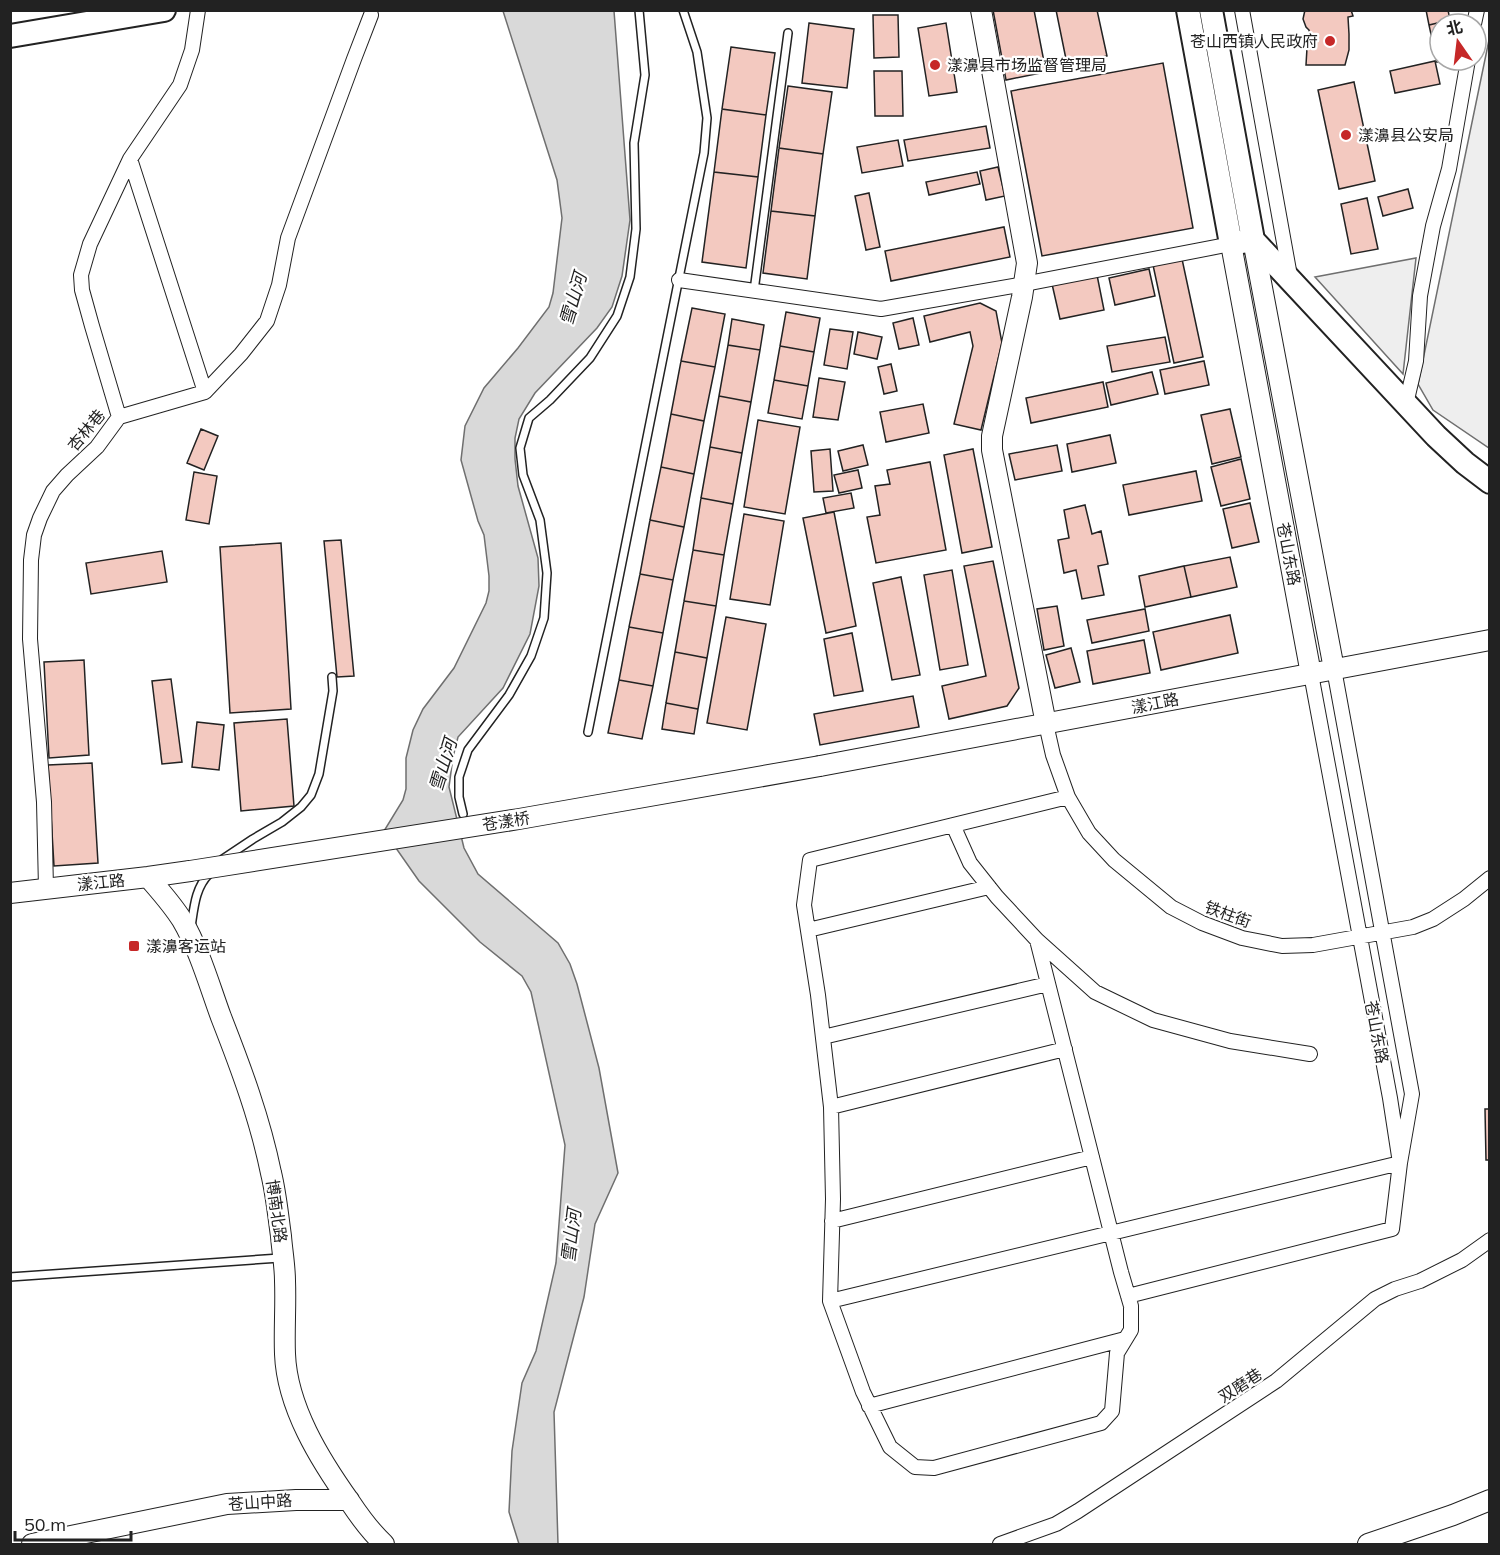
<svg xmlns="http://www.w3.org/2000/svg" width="1500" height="1555" font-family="Mulish,'Noto Sans SC',sans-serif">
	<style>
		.green { fill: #eee; stroke: #6f6f6f; stroke-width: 1.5 }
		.water { fill: #d9d9d9; stroke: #6f6f6f; stroke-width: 1.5 }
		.building { fill: #f3c9c0; stroke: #222; stroke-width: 1.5 }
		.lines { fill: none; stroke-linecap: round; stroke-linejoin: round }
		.lane-casing { stroke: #222; stroke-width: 10 }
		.street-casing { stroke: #222; stroke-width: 16 }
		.secondary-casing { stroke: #222; stroke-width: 22 }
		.primary-casing { stroke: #222; stroke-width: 26 }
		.lane { stroke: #fff; stroke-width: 7 }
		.street { stroke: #fff; stroke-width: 14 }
		.secondary { stroke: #fff; stroke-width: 20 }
		.primary { stroke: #fff; stroke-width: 22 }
		.secondary-bridge-casing { stroke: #222; stroke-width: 22; stroke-linecap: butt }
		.secondary-bridge { stroke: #fff; stroke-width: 20 }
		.poi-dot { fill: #c62828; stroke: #fff; stroke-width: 2 }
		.labels { text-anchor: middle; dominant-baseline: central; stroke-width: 4.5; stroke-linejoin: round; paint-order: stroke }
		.poi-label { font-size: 16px; fill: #222; stroke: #fff; text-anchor: start }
		.street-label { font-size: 16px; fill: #222; stroke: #fff }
		.water-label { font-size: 18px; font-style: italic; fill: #222; stroke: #fff }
	</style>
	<rect width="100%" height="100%" fill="#fff"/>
	<!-- green -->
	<path class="green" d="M1489,40V448L1433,410L1418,384Z
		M1416,258L1403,374L1315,277Z"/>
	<!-- water -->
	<path class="water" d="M503,11H614L630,220L622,276L612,307L597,328L535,393L519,419L515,438V459L518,486L538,558L539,586L530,634L503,688L458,737L453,757L449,787L464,848L478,874L558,943L570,964L577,984L599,1068L618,1173L595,1224L584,1297L554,1412L558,1544H519L509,1512L512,1451L522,1383L536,1351L556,1263L565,1145L531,992L522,976L480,942L419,881L384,831L403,800L406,789V758L413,730L423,709L454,668L486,603L489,591V576L484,535L478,521L461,460L465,426L484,388L518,348L549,307L553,293L562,218L557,180Z"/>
	<!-- building -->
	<path class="building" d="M993,10H1034L1046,72L1006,80Z
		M1056,10H1097L1107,56L1067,64Z
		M1305,10H1351L1353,16L1348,17L1349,34V50L1345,65H1306L1307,48H1311L1309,30L1306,27L1303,19Z
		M1426,10H1448L1450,20L1429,25Z
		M873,15H898L899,57L874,58Z
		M1450,20L1451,24H1440V60H1444L1437,62L1429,25Z
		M809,23L854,29L847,88L802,83Z
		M946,23L957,92L929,96L918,28Z
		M731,47L775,53L766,115L722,109Z
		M1435,61L1440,84L1395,93L1390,71Z
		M1163,63L1193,228L1042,256L1011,91Z
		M874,71H902L903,116H875Z
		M1354,82L1375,181L1339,189L1318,90Z
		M788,86L832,92L823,154L779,148Z
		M722,109L766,115L758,177L714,172Z
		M986,126L990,148L908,161L904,140Z
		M898,140L903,166L862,173L857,147Z
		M779,148L823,154L815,216L771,211Z
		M998,167L1005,196L986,200L980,171Z
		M714,172L758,177L746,268L702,262Z
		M977,172L980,184L929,195L926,182Z
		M1408,189L1413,208L1383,216L1378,197Z
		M869,193L880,247L866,250L855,196Z
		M1367,198L1378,249L1351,254L1341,204Z
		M771,211L815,216L807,279L763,273Z
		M1004,227L1010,257L891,281L885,251Z
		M1182,259L1203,357L1174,363L1153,265Z
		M1149,269L1155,296L1115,305L1109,278Z
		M1097,275L1104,310L1060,319L1052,284Z
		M980,303L996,311L1002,343L981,430L954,424L973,346L970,332L930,342L924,316Z
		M692,308L725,314L715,367L681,361Z
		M786,312L820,318L814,352L780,346Z
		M913,318L919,345L899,349L893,323Z
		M732,319L764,325L760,350L728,345Z
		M830,329L853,332L847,369L824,365Z
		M858,332L882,337L877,359L854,354Z
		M1165,337L1170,362L1112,372L1107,346Z
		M728,345L760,350L751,402L719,396Z
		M780,346L814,352L808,386L774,380Z
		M681,361L715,367L704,421L671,414Z
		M1204,361L1209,385L1165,394L1160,370Z
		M891,364L897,391L884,394L878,367Z
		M1152,372L1158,394L1111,405L1106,383Z
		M819,378L845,382L838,420L813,417Z
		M774,380L808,386L802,419L768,413Z
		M1103,382L1108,407L1031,423L1026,398Z
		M719,396L751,402L742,453L710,447Z
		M923,404L929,433L886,442L880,412Z
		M1230,409L1241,457L1212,464L1201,415Z
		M671,414L704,421L694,474L661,467Z
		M758,420L800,427L785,514L744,507Z
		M201,429L218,436L204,470L187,463Z
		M1110,435L1116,463L1072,472L1067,444Z
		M863,445L868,465L843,471L838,451Z
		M1057,445L1062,471L1015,480L1009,454Z
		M710,447L742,453L733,504L701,498Z
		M830,449L833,491L814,492L811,451Z
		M973,449L992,547L962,553L944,455Z
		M1241,459L1250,499L1221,506L1211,467Z
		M930,462L946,550L876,563L867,517L880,515L875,486L890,484L887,470Z
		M661,467L694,474L684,527L650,520Z
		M858,470L862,488L839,493L834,475Z
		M1196,471L1202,501L1129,515L1123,485Z
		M194,472L217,476L209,524L186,520Z
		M851,493L854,508L826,513L823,498Z
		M701,498L733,504L724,555L693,550Z
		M1250,503L1259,542L1232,548L1223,509Z
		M1085,505L1092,534L1101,531L1108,564L1098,566L1104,595L1082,599L1076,570L1064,573L1058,540L1069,538L1064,510Z
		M834,512L856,626L826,633L803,518Z
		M744,514L784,521L770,605L730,599Z
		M650,520L684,527L673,580L640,574Z
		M341,540L354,676L337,677L324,541Z
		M281,543L291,709L230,713L220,547Z
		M693,550L724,555L716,606L684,601Z
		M162,551L167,582L91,594L86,563Z
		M1230,557L1237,587L1191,597L1184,566Z
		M993,561L1019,688L1007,706L949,719L942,686L986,676L964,566Z
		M1184,566L1191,597L1145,607L1139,576Z
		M952,570L968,665L940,670L924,575Z
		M640,574L673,580L663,633L629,627Z
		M901,577L920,675L892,680L873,583Z
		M684,601L716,606L707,658L675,652Z
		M1057,606L1064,646L1044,650L1037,609Z
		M1145,609L1149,631L1092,643L1087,620Z
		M1230,615L1238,653L1161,670L1153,632Z
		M726,617L766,624L747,730L707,723Z
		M629,627L663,633L653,686L619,680Z
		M852,633L863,691L834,696L824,639Z
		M1144,640L1150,673L1093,684L1087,651Z
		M1071,648L1080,682L1055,688L1046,655Z
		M675,652L707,658L698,709L666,703Z
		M84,660L89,755L49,758L44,662Z
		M171,679L182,762L162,764L152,681Z
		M619,680L653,686L642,739L608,733Z
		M913,696L919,727L820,745L814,714Z
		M666,703L698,709L694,734L662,729Z
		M287,719L294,806L241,811L234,723Z
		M197,722L224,725L219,770L192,767Z
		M92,763L98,863L54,866L48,765Z
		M1485,1109H1490V1160H1486Z"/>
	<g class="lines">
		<defs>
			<path id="lane" d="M754,291L788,33
				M588,732L704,153L707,118L697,52L683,10
				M463,814L459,797V777L468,750L509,695L531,656L544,618L547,573L540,520L523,475L520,448L529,418L550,400L590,358L617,316L630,277L636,229L634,143L645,75L639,10
				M223,859L253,839L282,822L301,807L311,795L319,774L333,691L332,677
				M191,927C194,908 195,888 209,874
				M10,1277L280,1258"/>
			<path id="street" d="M1242,10L1290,276
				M1474,24L1477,10
				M130,159L205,392
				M679,280L881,309L1024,284L1231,244
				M1406,404L1416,361L1420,296L1433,226L1449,169L1468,60
				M119,417L205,392L241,354L267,321L279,285L288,238L354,59L371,15
				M1311,674L1390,1098L1400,1163L1412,1094L1334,669
				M1046,724L1053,755L1068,797L1089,833L1114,860L1171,907L1202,923L1242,938L1282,946L1313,945L1413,927L1433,919L1464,899L1490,878
				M953,825L970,863L997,897L1037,940L1095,992L1153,1020L1230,1041L1310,1054
				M46,888L44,802L30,639L31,560L34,535L40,518L53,491L67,475L97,447L119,417L92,326L82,290L81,275L90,244L130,159L180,85L192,50L198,10
				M808,930L989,887
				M1037,940L1121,1272L1131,1306V1330L1117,1353L1112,1411L1101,1423L934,1468L915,1467L890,1447L863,1392L830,1301L833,1199L831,1107L818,995L804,905L810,860L1068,797
				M823,1037L1048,984
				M831,1107L1065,1049
				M832,1221L1092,1157
				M830,1301L1400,1163L1392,1229L1128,1296
				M869,1406L1125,1339
				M1000,1544L1056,1524L1078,1511L1276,1381L1375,1299L1395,1289L1420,1281L1462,1260L1490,1240"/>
			<path id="secondary" d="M981,10L1027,263L1022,297L992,436V450L1046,724
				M1253,240L1334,669
				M1231,244L1311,674
				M820,766L1490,640
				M148,877C160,891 172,904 182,920C199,949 209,984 221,1017C241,1068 260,1119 271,1173C276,1193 278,1215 281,1236C282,1250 285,1266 285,1281C286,1305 284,1330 285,1354C287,1407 320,1460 350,1502C360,1517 371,1532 384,1544
				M10,893L148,877L190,871
				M32,1544L227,1504L296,1500H349
				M1368,1544L1453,1515L1490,1500"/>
			<path id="primary" d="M1188,10L1231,244L1253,240L1436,436L1465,463L1490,482
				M1211,10L1253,240
				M10,36L164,10"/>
		</defs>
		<!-- lane casing -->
		<use href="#lane" class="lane-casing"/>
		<!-- street casing -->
		<use href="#street" class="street-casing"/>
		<!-- secondary casing -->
		<use href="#secondary" class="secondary-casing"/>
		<!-- primary casing -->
		<use href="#primary" class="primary-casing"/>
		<!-- lane -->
		<use href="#lane" class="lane"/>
		<!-- street -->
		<use href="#street" class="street"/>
		<!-- secondary -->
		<use href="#secondary" class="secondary"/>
		<!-- primary -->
		<use href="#primary" class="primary"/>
		<defs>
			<path id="secondary-bridge" d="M190,871L519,819L820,766"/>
		</defs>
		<!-- secondary-bridge casing -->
		<use href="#secondary-bridge" class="secondary-bridge-casing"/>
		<!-- secondary-bridge -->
		<use href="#secondary-bridge" class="secondary-bridge"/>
	</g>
	<!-- markers -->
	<g class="poi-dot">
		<circle cx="1330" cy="41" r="6"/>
		<circle cx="935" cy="65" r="6"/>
		<circle cx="1346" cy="135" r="6"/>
		<rect x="128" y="940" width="12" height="12" rx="3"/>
	</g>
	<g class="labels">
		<!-- poi labels -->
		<g class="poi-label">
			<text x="1318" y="41" text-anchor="end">苍山西镇人民政府</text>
			<text x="947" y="65">漾濞县市场监督管理局</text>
			<text x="1358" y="135">漾濞县公安局</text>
			<text x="146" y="946">漾濞客运站</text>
		</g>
		<!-- street labels -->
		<g class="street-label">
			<text transform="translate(86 430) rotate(-50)">杏林巷</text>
			<text transform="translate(1289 554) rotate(79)">苍山东路</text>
			<text transform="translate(1155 703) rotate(-11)">漾江路</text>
			<text transform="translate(506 821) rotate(-9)">苍漾桥</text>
			<text transform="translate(101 882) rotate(-6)">漾江路</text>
			<text transform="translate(1228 914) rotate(20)">铁柱街</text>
			<text transform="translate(1377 1032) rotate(79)">苍山东路</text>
			<text transform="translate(277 1211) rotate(82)">博南北路</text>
			<text transform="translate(1240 1385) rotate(-33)">双磨巷</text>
			<text transform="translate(260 1502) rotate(-4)">苍山中路</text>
		</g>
		<!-- water labels -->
		<g class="water-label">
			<text transform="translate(573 299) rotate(-74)">雪山河</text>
			<text transform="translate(443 765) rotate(-73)">雪山河</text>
			<text transform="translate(571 1236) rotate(-83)">雪山河</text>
		</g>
	</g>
	<!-- border -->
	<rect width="1500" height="1555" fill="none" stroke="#222222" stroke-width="24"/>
	<!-- north arrow -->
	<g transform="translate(1458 42) rotate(346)"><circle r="28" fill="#ffffff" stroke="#a7a7a7" stroke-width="1.5"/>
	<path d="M0-4.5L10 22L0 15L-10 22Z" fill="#c62828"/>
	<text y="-9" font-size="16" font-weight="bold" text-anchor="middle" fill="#222222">北</text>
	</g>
	<!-- scale -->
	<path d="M15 1531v9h116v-9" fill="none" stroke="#222222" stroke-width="3"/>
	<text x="24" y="1531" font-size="18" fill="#222222" stroke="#ffffff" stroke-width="4.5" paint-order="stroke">50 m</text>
</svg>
